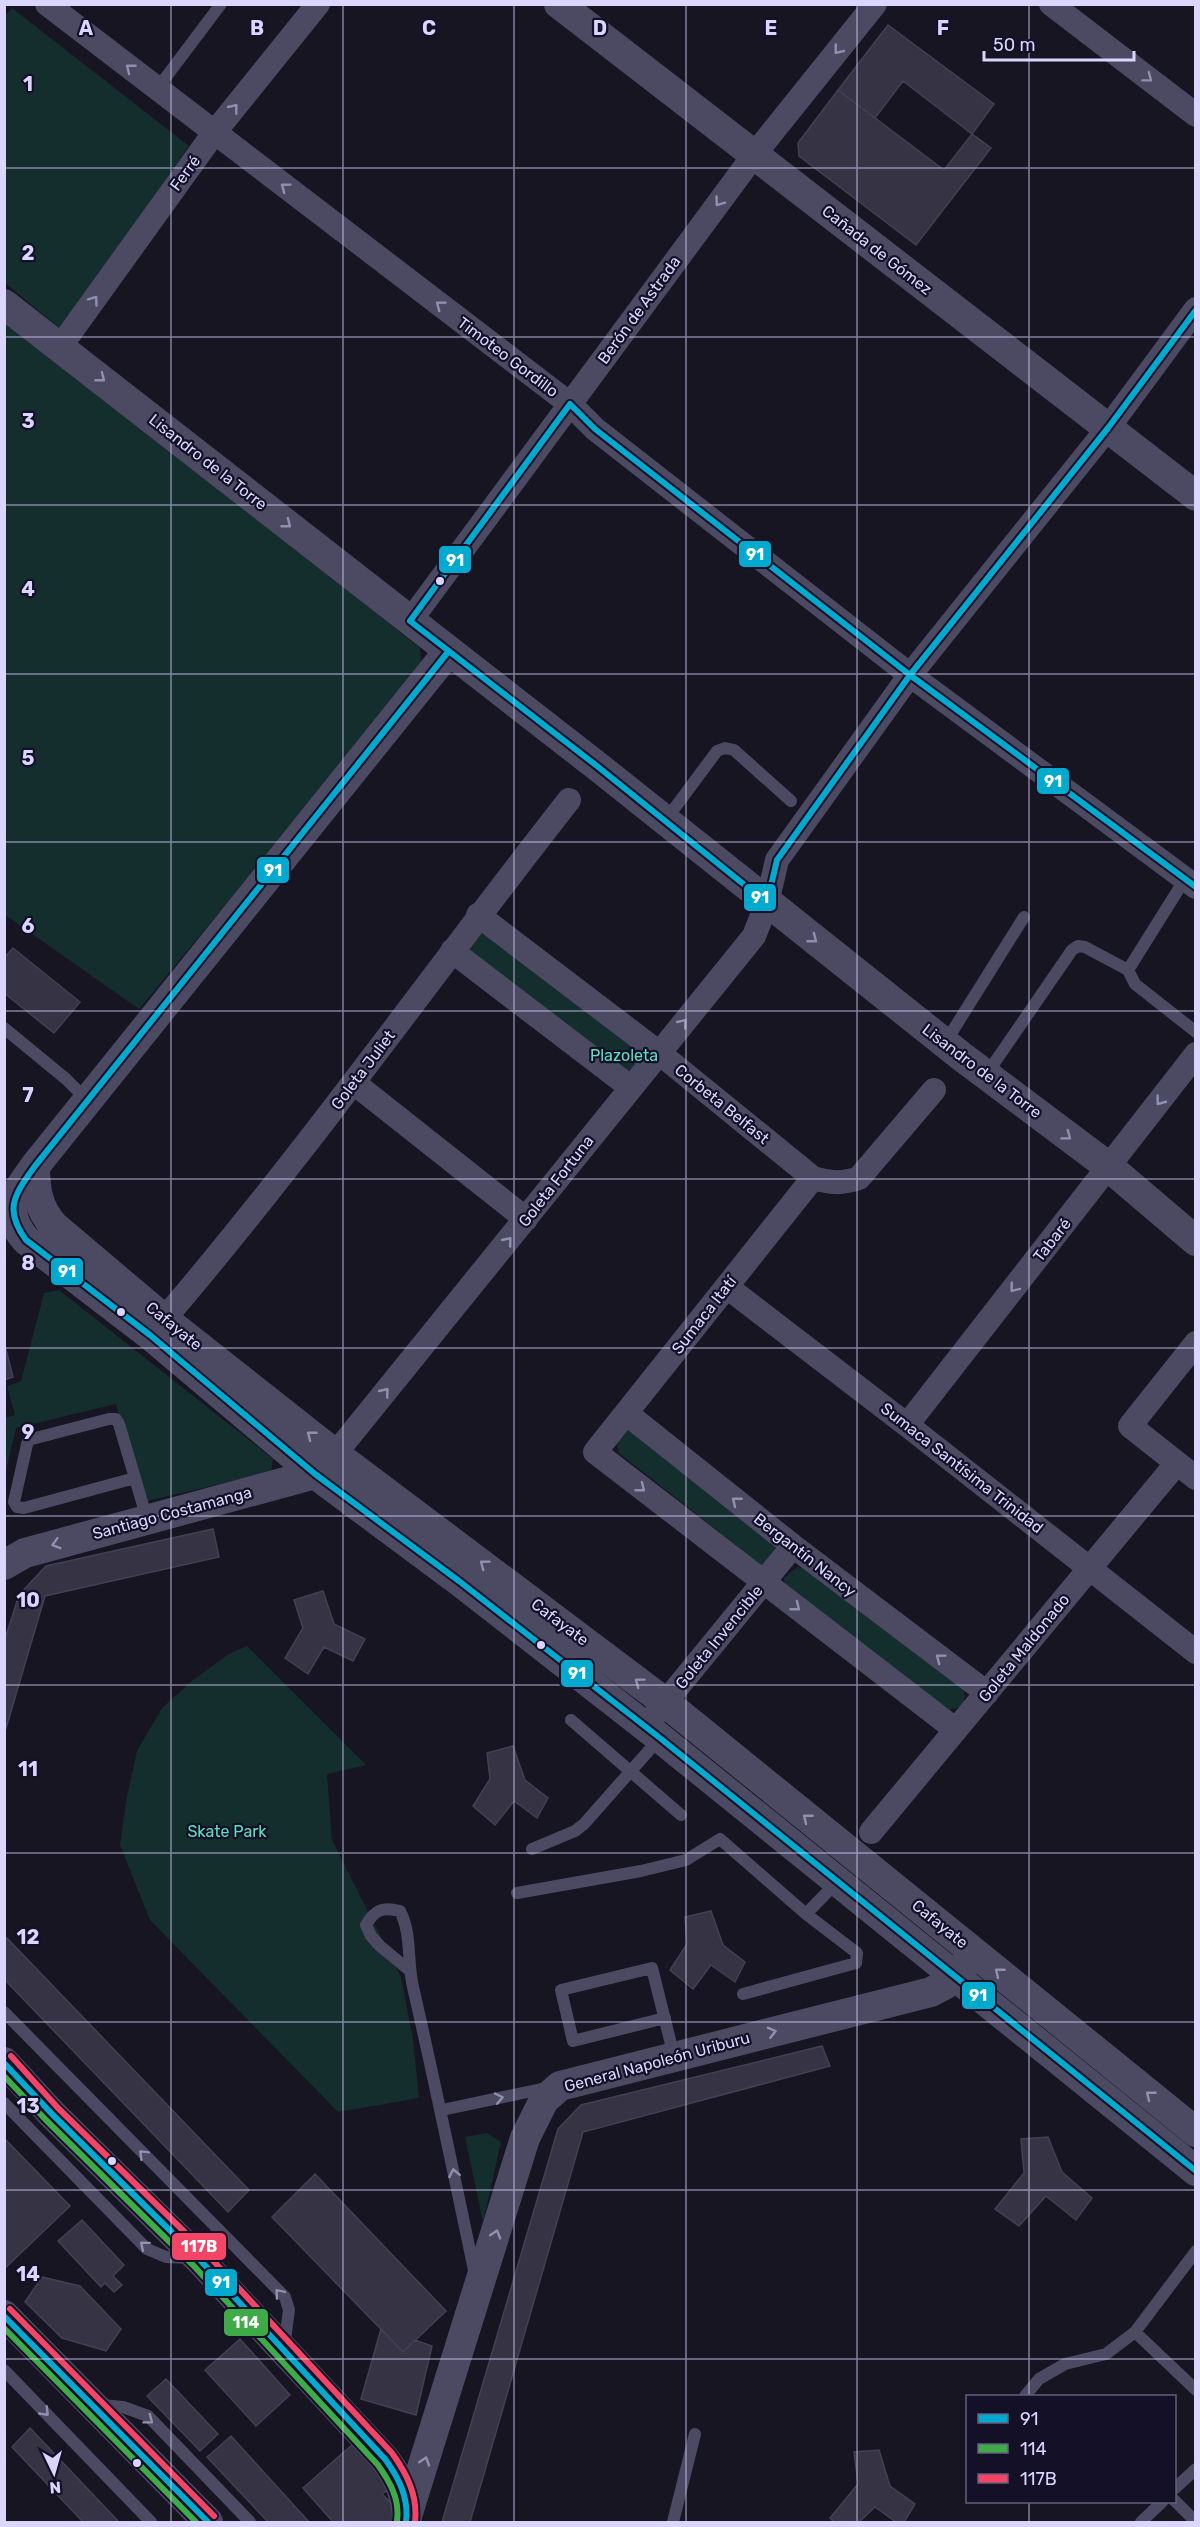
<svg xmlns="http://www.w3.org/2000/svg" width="1200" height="2527" font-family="Rubik,sans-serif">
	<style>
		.green { fill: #142d2d }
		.building { fill: #353344; stroke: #434055; stroke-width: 1.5 }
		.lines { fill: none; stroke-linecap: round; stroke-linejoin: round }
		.service { stroke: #4b4a62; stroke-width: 12 }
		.minor { stroke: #4b4a62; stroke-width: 24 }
		.tertiary { stroke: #4b4a62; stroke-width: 30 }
		.bus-1-casing { stroke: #131027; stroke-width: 10 }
		.bus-2-casing { stroke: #131027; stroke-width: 10 }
		.bus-3-casing { stroke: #131027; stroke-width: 10 }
		.bus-1 { stroke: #00a9ce; stroke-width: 6 }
		.bus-2 { stroke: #3fab48; stroke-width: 6 }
		.bus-3 { stroke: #f34667; stroke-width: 6 }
		.oneway { stroke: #9290b0 }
		.grid { fill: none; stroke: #dad6ff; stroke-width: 1.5; stroke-opacity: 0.55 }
		.bus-dot { fill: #dad6ff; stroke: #131027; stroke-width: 2 }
		.labels { text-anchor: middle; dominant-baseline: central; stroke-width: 4.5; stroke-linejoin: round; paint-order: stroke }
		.street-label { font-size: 16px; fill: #dad6ff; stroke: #131027 }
		.park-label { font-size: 16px; fill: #61dfbe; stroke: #131027 }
		.grid-label { font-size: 20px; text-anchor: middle; font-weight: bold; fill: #dad6ff; stroke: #131027; stroke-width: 4.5; stroke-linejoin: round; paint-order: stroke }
		.line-badge { stroke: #131027; stroke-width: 2 }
		.badge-label { font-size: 16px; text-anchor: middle; font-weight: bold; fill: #fff }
	</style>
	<rect width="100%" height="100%" fill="#171522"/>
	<!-- green -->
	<path class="green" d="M12,8L189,146L61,329L5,283L4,17Z
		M5,316L420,648L422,665L409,684L139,1009L5,915Z
		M478,915L658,1052L630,1087L452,951Z
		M59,1290L273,1459L271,1472L143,1502L116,1404L16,1428L5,1475V1418L15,1415L7,1386L21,1381L44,1293Z
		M627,1426L773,1545L777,1553L769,1564L761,1565L619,1453L615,1437Z
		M797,1567L807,1569L963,1688C968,1703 961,1710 946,1710L785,1587L784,1578Z
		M247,1646L366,1765L327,1774L332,1840L401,1977L413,2039L419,2098L338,2112L150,1920L120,1845L127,1796L137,1751L162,1708L193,1680L229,1654Z
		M487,2133L501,2142L483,2222L465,2137Z"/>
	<!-- building -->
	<path class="building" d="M888,25L994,104L972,134L903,81L875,118L838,90Z
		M838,90L944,170L972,134L991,148L916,245L799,156L798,143Z
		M13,948L80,1002L54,1033L4,993V958Z
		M4,1342L13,1377L4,1380Z
		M213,1529L219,1557L45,1596L4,1735V1642L19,1595L46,1566Z
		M323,1591L334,1624L365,1639L353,1661L324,1647L308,1674L285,1658L303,1628L294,1600Z
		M513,1746L525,1780L548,1798L537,1818L514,1801L495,1825L473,1806L490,1779L487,1753Z
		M711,1911L723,1945L745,1962L735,1982L711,1965L693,1989L670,1970L687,1944L685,1917Z
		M4,1935L249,2190L228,2212L4,1979Z
		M822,2046L830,2066L583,2132L470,2522H442L558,2129L581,2105Z
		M1048,2137L1062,2172L1092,2198L1076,2220L1046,2196L1019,2226L995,2209L1024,2173L1021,2139Z
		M4,2138L70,2206L4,2269Z
		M315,2174L446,2311L403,2352L272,2217Z
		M82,2220L124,2265L113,2276L122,2285L114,2292L105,2283L101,2287L58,2241Z
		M42,2277L80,2286L121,2329L106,2351L62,2338L25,2302Z
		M381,2329L403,2352L415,2340L432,2346L416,2415L361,2399Z
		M240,2339L290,2395L256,2426L205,2370Z
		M166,2379L218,2434L200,2451L147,2396Z
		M30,2428L119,2522H83L12,2447Z
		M231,2436L309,2522H268L207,2457Z
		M353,2444L392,2487L382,2494L402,2514L399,2522H333L303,2488Z
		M879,2450L890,2486L915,2504L904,2522H896L875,2507L859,2522H834L830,2518L858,2484L854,2452Z"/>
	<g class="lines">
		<!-- service -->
		<path class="service" d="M157,89L221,4
			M665,821L717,751L725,748L734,750L791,801
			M1128,970L1185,879
			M4,1028L66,1079L87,1100
			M945,1043L1024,917
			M986,1075L1072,950L1078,946L1085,947L1128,970L1135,984L1196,1032
			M109,1419H116L119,1424L135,1478L24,1508L17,1507L14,1502L28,1440Z
			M135,1478L147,1519
			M571,1720L681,1815
			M532,1849L575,1831L584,1824L660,1738
			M517,1893L641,1871L686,1860L720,1839L806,1914L837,1882
			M409,1970L380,1946L371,1936L366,1925C375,1909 383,1907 400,1911C412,1934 407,1962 413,1987C435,2083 455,2179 475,2275
			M743,1994L856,1963L857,1953L806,1914
			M4,2012L285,2297L289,2310L284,2347
			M665,2018L573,2041L561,1990L652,1968L674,2056
			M4,2103L147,2249L166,2257L192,2258
			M442,2110L546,2088
			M1135,2332L1196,2390
			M4,2370L151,2522
			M1025,2396L1039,2379L1065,2364L1106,2354L1135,2332L1196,2251
			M101,2405L123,2407L148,2416L250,2522
			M1174,2489L1196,2469
			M1174,2500L1196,2522
			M673,2522L695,2434
			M1141,2522L1162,2502"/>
		<!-- minor -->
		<path class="minor" d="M47,4L570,404L595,429L910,675L1196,887
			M1051,4L1196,115
			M60,347L214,133L318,4
			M410,621L754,155L875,4
			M478,915L658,1052L813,1178C830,1183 842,1184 859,1178L934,1090
			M452,951L630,1087
			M354,1083L526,1219
			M813,1178L595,1452L956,1730
			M727,1287L907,1425L1196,1652
			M153,1332C300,1162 430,977 569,800
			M1196,1343L1130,1426L1196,1478
			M626,1413L793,1546L987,1693
			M907,1425L1196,1054
			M335,1454L754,936L767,903L777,860L910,675L1108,428L1196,309
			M654,1716L793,1546
			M871,1832L1177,1463"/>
		<!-- tertiary -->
		<path class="tertiary" d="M559,4L1196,496
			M4,304L597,766L961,1056L1109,1167L1196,1241
			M448,652L35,1166C15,1194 0,1210 26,1240L150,1335L315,1474L459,1581L660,1738L1196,2171
			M35,1166C35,1190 38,1208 54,1226L164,1319L335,1454L666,1703L1196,2132
			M4,1565L25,1553L315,1474L325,1464
			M4,2062L52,2114L199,2259L385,2459C399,2478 405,2493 407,2517
			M4,2315L208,2522
			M407,2516L525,2138L544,2100L560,2086L931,1992L946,1984L967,1962"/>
		<defs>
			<path id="bus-1" d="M570,404L595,429L910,675L777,860L767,903L597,766L410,621Z
				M448,652L35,1166C15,1194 3,1209 26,1240L150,1335L315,1474L459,1581L660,1738L1196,2171
				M910,675L1196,887
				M910,675L1108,428L1196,310
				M4,2063L52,2114L199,2259L385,2459C399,2478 409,2498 406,2522
				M4,2316L208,2522"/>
			<path id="bus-2" d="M4,2076L46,2120L193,2265L378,2465C390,2482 400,2499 397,2521
				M4,2328L196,2522"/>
			<path id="bus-3" d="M11,2056L58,2108L206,2253L392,2453C407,2474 418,2496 415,2522
				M10,2309L214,2516"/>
		</defs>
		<!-- bus-1 casing -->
		<use href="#bus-1" class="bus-1-casing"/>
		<!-- bus-2 casing -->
		<use href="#bus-2" class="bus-2-casing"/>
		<!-- bus-3 casing -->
		<use href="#bus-3" class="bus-3-casing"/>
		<!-- bus-1 -->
		<use href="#bus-1" class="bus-1"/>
		<!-- bus-2 -->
		<use href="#bus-2" class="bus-2"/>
		<!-- bus-3 -->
		<use href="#bus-3" class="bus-3"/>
	</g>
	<!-- one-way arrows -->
	<defs><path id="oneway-chevron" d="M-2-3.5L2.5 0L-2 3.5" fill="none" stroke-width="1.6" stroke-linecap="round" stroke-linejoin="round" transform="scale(1.5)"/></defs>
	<g class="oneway">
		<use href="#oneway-chevron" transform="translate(838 50) rotate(129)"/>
		<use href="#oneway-chevron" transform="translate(130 68) rotate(-142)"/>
		<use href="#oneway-chevron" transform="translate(1148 78) rotate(37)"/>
		<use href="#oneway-chevron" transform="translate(234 108) rotate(-51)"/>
		<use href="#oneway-chevron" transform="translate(285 187) rotate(-143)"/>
		<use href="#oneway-chevron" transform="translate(719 202) rotate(126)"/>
		<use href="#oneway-chevron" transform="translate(94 300) rotate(-54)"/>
		<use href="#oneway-chevron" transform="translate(440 305) rotate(-143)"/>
		<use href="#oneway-chevron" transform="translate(101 378) rotate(38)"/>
		<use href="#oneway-chevron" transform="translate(287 524) rotate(38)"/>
		<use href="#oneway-chevron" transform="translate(813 939) rotate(38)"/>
		<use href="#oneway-chevron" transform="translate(683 1023) rotate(-51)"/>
		<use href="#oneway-chevron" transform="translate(1160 1101) rotate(127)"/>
		<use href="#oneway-chevron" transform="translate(1067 1136) rotate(37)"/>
		<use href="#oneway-chevron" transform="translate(508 1241) rotate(-51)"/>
		<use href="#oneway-chevron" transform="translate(1014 1288) rotate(128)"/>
		<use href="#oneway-chevron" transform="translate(385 1392) rotate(-51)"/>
		<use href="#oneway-chevron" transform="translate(311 1435) rotate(-142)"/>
		<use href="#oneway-chevron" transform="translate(641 1488) rotate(38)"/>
		<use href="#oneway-chevron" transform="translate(736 1501) rotate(-141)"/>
		<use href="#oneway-chevron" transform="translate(56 1544) rotate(164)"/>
		<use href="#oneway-chevron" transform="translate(484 1564) rotate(-143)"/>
		<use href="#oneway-chevron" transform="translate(796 1607) rotate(38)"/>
		<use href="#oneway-chevron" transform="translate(940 1658) rotate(-143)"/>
		<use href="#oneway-chevron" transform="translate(639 1682) rotate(-143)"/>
		<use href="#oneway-chevron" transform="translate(807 1818) rotate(-141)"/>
		<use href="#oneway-chevron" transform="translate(999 1972) rotate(-141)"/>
		<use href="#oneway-chevron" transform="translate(772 2032) rotate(-14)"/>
		<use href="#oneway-chevron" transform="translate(1150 2095) rotate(-141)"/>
		<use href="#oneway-chevron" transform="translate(499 2098) rotate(-12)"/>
		<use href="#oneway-chevron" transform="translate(143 2154) rotate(-135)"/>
		<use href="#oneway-chevron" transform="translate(454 2173) rotate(-101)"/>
		<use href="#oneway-chevron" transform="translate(496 2234) rotate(-73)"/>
		<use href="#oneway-chevron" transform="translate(144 2245) rotate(-140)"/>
		<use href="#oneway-chevron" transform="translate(279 2293) rotate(-130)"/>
		<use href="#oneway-chevron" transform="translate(45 2412) rotate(46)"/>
		<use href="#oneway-chevron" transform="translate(149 2420) rotate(37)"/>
		<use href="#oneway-chevron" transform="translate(425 2461) rotate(-72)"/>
	</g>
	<!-- grid -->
	<path class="grid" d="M171,4V2522M343,4V2522M514,4V2522M686,4V2522M857,4V2522M1029,4V2396M4,168H1196M4,337H1196M4,505H1196M4,674H1196M4,842H1196M4,1011H1196M4,1179H1196M4,1348H1196M4,1516H1196M4,1685H1196M4,1853H1196M4,2022H1196M4,2190H1196M4,2359H1196M1029,2502V2522"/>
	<!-- markers -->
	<g class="bus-dot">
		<circle cx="440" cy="581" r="5"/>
		<circle cx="121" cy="1312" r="5"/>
		<circle cx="541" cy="1645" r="5"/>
		<circle cx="112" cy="2161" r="5"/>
		<circle cx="137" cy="2463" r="5"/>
	</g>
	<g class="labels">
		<!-- street labels -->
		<g class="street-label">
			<text transform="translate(185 173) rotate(-54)">Ferré</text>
			<text transform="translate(877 250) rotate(38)">Cañada de Gómez</text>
			<text transform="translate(639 310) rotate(-54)">Berón de Astrada</text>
			<text transform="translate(508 357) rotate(37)">Timoteo Gordillo</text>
			<text transform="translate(208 462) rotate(38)">Lisandro de la Torre</text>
			<text transform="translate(363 1070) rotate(-53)">Goleta Juliet</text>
			<text transform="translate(982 1071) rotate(37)">Lisandro de la Torre</text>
			<text transform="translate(722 1104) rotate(39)">Corbeta Belfast</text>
			<text transform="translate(556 1181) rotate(-52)">Goleta Fortuna</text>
			<text transform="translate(1052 1240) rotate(-52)">Tabaré</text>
			<text transform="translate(704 1315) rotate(-52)">Sumaca Itatí</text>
			<text transform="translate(174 1326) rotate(39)">Cafayate</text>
			<text transform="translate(962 1468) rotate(38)">Sumaca Santísima Trinidad</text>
			<text transform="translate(172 1513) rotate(-15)">Santiago Costamanga</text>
			<text transform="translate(805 1555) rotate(38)">Bergantín Nancy</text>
			<text transform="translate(560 1622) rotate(37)">Cafayate</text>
			<text transform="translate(719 1637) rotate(-51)">Goleta Invencible</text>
			<text transform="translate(1024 1648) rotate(-51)">Goleta Maldonado</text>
			<text transform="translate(940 1924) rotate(39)">Cafayate</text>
			<text transform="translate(657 2062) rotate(-15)">General Napoleón Uriburu</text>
		</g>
		<!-- park labels -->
		<g class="park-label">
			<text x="624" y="1055">Plazoleta</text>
			<text x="227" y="1831">Skate Park</text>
		</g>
	</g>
	<g class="grid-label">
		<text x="86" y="35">A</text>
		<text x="257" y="35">B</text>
		<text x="429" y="35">C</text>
		<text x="600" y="35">D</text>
		<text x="771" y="35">E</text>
		<text x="943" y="35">F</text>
		<text x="28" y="91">1</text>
		<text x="28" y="260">2</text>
		<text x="28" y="428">3</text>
		<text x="28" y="596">4</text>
		<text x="28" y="765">5</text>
		<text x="28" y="933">6</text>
		<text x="28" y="1102">7</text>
		<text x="28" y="1270">8</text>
		<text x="28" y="1439">9</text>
		<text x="28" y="1607">10</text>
		<text x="28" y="1776">11</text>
		<text x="28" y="1944">12</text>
		<text x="28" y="2113">13</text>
		<text x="28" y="2281">14</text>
	</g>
	<g class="line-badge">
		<rect x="738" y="540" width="34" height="28" rx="6" fill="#00a9ce"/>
		<rect x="438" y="545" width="34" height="29" rx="6" fill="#00a9ce"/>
		<rect x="1036" y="767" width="34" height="28" rx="6" fill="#00a9ce"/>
		<rect x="256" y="856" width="34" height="28" rx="6" fill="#00a9ce"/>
		<rect x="743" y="883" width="34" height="29" rx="6" fill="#00a9ce"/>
		<rect x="50" y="1257" width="34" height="29" rx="6" fill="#00a9ce"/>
		<rect x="560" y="1659" width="34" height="29" rx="6" fill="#00a9ce"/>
		<rect x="961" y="1981" width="35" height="29" rx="6" fill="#00a9ce"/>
		<rect x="171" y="2232" width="56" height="29" rx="6" fill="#f34667"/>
		<rect x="204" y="2268" width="34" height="29" rx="6" fill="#00a9ce"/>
		<rect x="223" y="2308" width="46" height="29" rx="6" fill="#3fab48"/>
	</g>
	<g class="badge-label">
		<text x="755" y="560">91</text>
		<text x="455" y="566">91</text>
		<text x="1053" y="787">91</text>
		<text x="273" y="876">91</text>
		<text x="760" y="903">91</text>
		<text x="67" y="1277">91</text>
		<text x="577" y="1679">91</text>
		<text x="978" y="2001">91</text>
		<text x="199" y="2252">117B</text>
		<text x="221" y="2288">91</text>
		<text x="246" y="2328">114</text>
	</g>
	<!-- border -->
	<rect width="1200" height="2527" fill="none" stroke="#dad6ff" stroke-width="12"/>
	<!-- legend -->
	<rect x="966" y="2395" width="210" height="108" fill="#131027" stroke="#635f7d" stroke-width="1.5"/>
	<rect x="978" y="2414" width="30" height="9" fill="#00a9ce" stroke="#635f7d" stroke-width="1.5"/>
	<text x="1020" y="2425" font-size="18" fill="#dad6ff">91</text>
	<rect x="978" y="2444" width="30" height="9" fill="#3fab48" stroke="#635f7d" stroke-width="1.5"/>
	<text x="1020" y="2455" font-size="18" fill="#dad6ff">114</text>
	<rect x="978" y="2474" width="30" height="9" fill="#f34667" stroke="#635f7d" stroke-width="1.5"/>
	<text x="1020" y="2485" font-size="18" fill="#dad6ff">117B</text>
	<!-- north arrow -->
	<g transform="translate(54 2473) rotate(175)" stroke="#131027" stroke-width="4.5" paint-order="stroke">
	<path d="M0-4.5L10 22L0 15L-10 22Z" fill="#dad6ff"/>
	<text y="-9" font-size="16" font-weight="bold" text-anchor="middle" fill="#dad6ff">N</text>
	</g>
	<!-- scale -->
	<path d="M984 51v9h150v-9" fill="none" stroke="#dad6ff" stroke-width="3"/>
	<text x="993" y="51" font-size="18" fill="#dad6ff" stroke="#131027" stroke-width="4.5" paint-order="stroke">50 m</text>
</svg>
